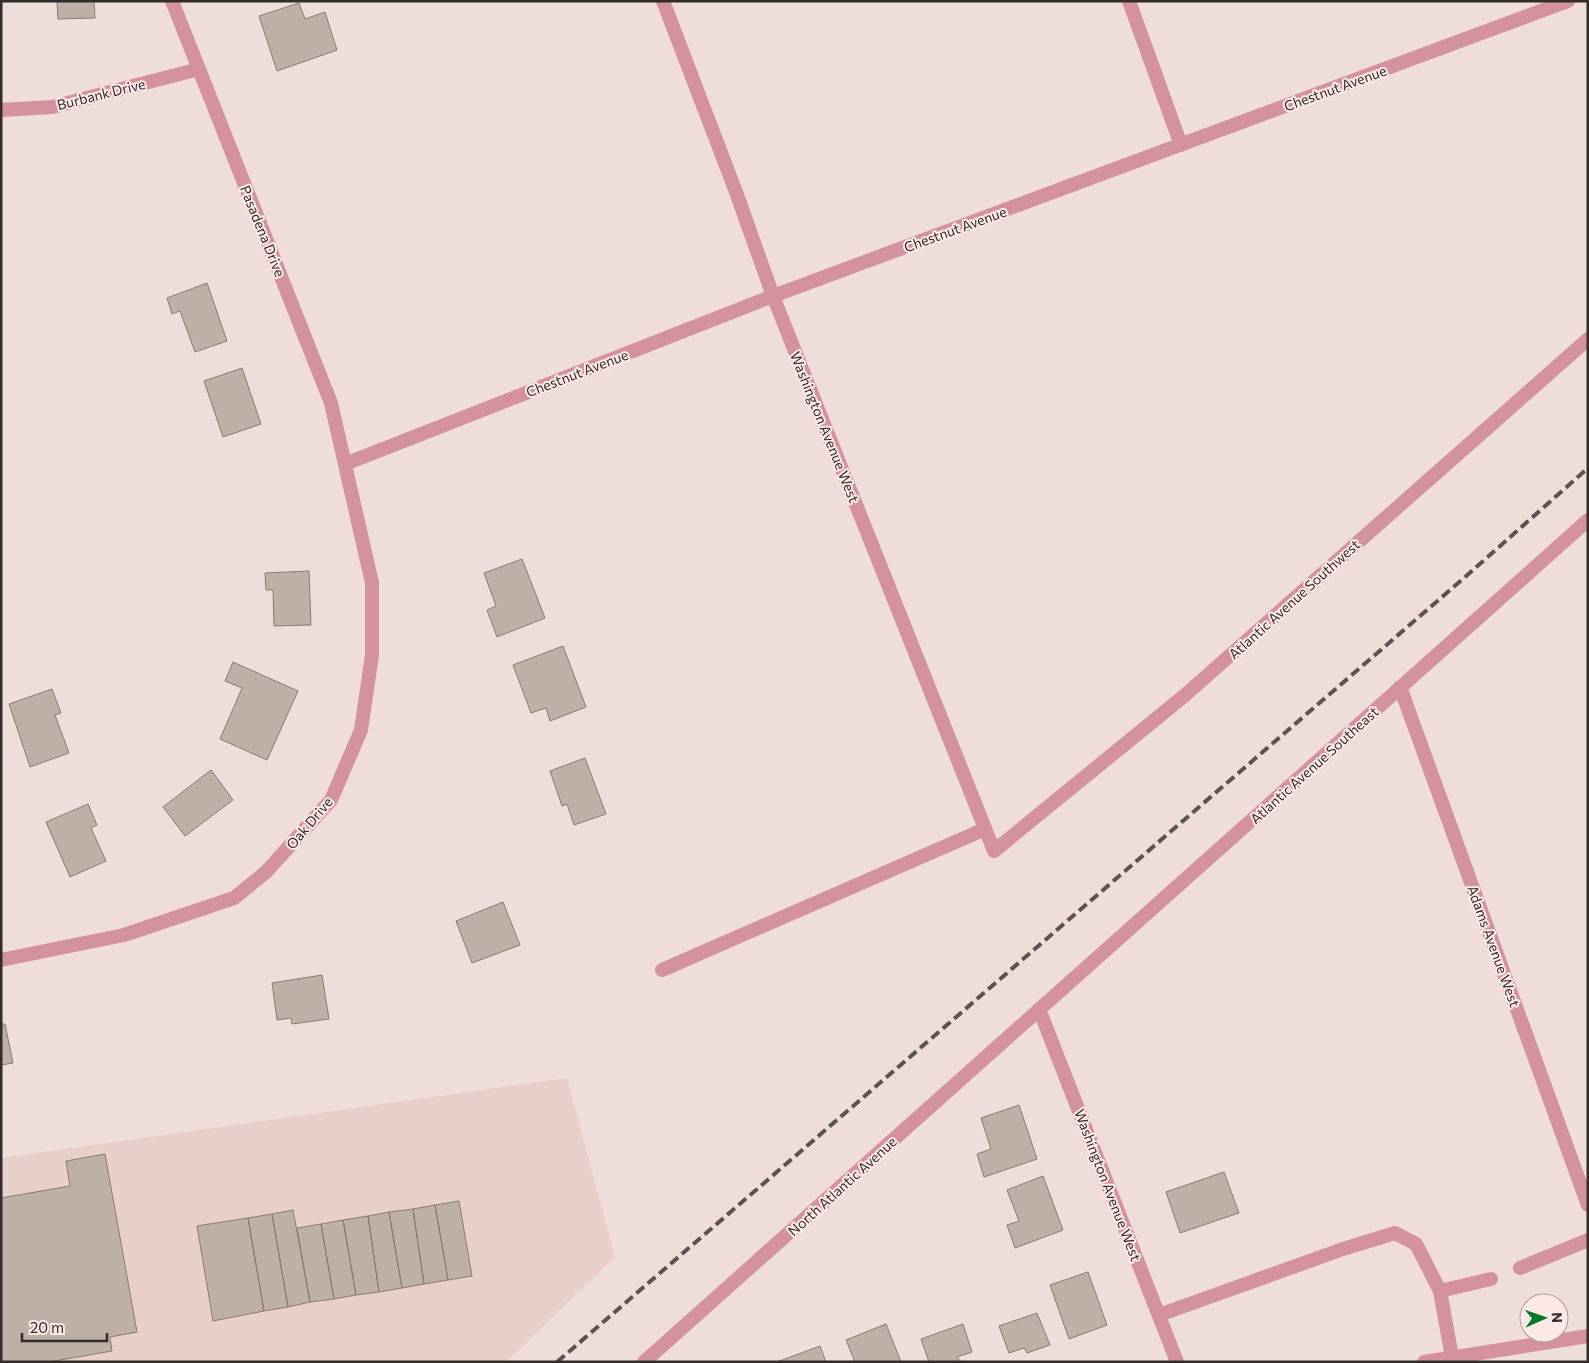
<svg xmlns="http://www.w3.org/2000/svg" width="1589" height="1363" font-family="Commissioner,sans-serif">
	<style>
		.built { fill: #e9cfc9 }
		.building { fill: #beb0a7; stroke: #887b72 }
		.lines { fill: none; stroke-linecap: round; stroke-linejoin: round }
		.service { stroke: #d3929e; stroke-width: 14 }
		.minor { stroke: #d3929e; stroke-width: 14 }
		.tertiary { stroke: #d3929e; stroke-width: 14 }
		.rail { stroke: #5c5351; stroke-width: 4; stroke-dasharray: 10 5; stroke-linecap: butt }
		.labels { text-anchor: middle; dominant-baseline: central; stroke-width: 4; stroke-linejoin: round; paint-order: stroke }
		.street-label { font-size: 14px; fill: #332c2b; stroke: #fdeae7 }
	</style>
	<rect width="100%" height="100%" fill="#efddd9"/>
	<!-- built -->
	<path class="built" d="M567,1078L615,1257L506,1362H1V1158Z"/>
	<!-- building -->
	<path class="building" d="M57,1H94L95,18L58,19Z
		M299,3L305,19L325,12L337,50L277,71L259,16Z
		M207,283L227,341L195,352L180,311L172,314L167,298Z
		M242,368L261,424L223,437L204,381Z
		M522,559L545,618L497,637L487,610L496,606L484,573Z
		M309,571L311,625L274,626L273,590H266L265,573Z
		M563,646L586,707L550,721L546,708L531,713L513,665Z
		M233,662L298,691L267,760L220,739L242,688L225,681Z
		M52,689L61,713L55,715L69,753L30,767L9,704Z
		M585,758L606,814L574,825L567,804L562,806L550,771Z
		M211,770L233,800L185,836L163,807Z
		M88,804L97,825L91,828L106,861L70,877L46,822Z
		M503,902L520,945L472,963L456,921Z
		M322,975L329,1019L292,1024L291,1018L277,1020L272,983Z
		M1,1024H5L13,1063L1,1065Z
		M1019,1105L1037,1159L984,1177L977,1154L991,1149L981,1118Z
		M105,1154L137,1332L110,1337L112,1351L49,1362H1V1198L70,1186L66,1161Z
		M1224,1172L1239,1213L1180,1233L1166,1192Z
		M1043,1176L1063,1230L1015,1248L1007,1225L1019,1221L1007,1190Z
		M459,1201L472,1276L448,1280L435,1205Z
		M435,1205L448,1280L424,1284L413,1209Z
		M413,1209L424,1284L402,1288L389,1212Z
		M293,1210L310,1302L288,1307L272,1214Z
		M389,1212L402,1288L379,1292L368,1216Z
		M272,1214L288,1307L264,1311L248,1218Z
		M368,1216L379,1292L356,1295L343,1220Z
		M248,1218L264,1311L213,1321L197,1226Z
		M343,1220L356,1295L334,1299L321,1224Z
		M321,1224L334,1299L310,1302L297,1228Z
		M1088,1272L1107,1325L1069,1339L1050,1285Z
		M1037,1313L1050,1345L1027,1353L1024,1348L1009,1353L999,1326Z
		M886,1324L901,1362H855L846,1340Z
		M963,1324L972,1352L957,1357L961,1362H929L921,1339Z
		M820,1346L826,1362H777Z"/>
	<g class="lines">
		<!-- service -->
		<path class="service" d="M662,970L985,829
			M1520,1268L1588,1240
			M1440,1291L1491,1279
			M1159,1315L1343,1249L1395,1233L1416,1244L1440,1291L1452,1357"/>
		<!-- minor -->
		<path class="minor" d="M663,1L736,192L773,296L994,851L1184,696L1588,339
			M1129,1L1181,145
			M1,110L52,107L199,69
			M345,464L773,296L1568,1
			M1400,687L1588,1205
			M1,960L124,935L234,898L266,872L331,800L361,730L372,655V583L331,403L172,1
			M1039,1009L1177,1362"/>
		<!-- tertiary -->
		<path class="tertiary" d="M644,1362L1588,520
			M1424,1362L1588,1336"/>
		<!-- rail -->
		<path class="rail" d="M557,1362L1464,578L1588,468"/>
	</g>
	<g class="labels">
		<!-- street labels -->
		<g class="street-label">
			<text transform="translate(1335 88) rotate(-20)">Chestnut Avenue</text>
			<text transform="translate(101 94) rotate(-14)">Burbank Drive</text>
			<text transform="translate(955 229) rotate(-20)">Chestnut Avenue</text>
			<text transform="translate(263 231) rotate(68)">Pasadena Drive</text>
			<text transform="translate(577 373) rotate(-21)">Chestnut Avenue</text>
			<text transform="translate(825 427) rotate(68)">Washington Avenue West</text>
			<text transform="translate(1294 599) rotate(-42)">Atlantic Avenue Southwest</text>
			<text transform="translate(1314 765) rotate(-42)">Atlantic Avenue Southeast</text>
			<text transform="translate(309 823) rotate(-50)">Oak Drive</text>
			<text transform="translate(1494 946) rotate(70)">Adams Avenue West</text>
			<text transform="translate(1108 1185) rotate(69)">Washington Avenue West</text>
			<text transform="translate(842 1186) rotate(-42)">North Atlantic Avenue</text>
		</g>
	</g>
	<!-- border -->
	<rect width="1589" height="1363" fill="none" stroke="#332c2b" stroke-width="5"/>
	<!-- north arrow -->
	<g transform="translate(1544 1318) rotate(88)"><circle r="24" fill="#fdeae7" stroke="#ac9e9c"/>
	<path d="M0-4L9 19L0 12L-9 19Z" fill="#03772d"/>
	<text y="-8" font-size="14" font-weight="bold" text-anchor="middle" fill="#332c2b">N</text>
	</g>
	<!-- scale -->
	<path d="M22 1333v8h85v-8" fill="none" stroke="#332c2b" stroke-width="2.5"/>
	<text x="30" y="1333" font-size="15" fill="#332c2b" stroke="#fdeae7" stroke-width="4" paint-order="stroke">20 m</text>
</svg>
